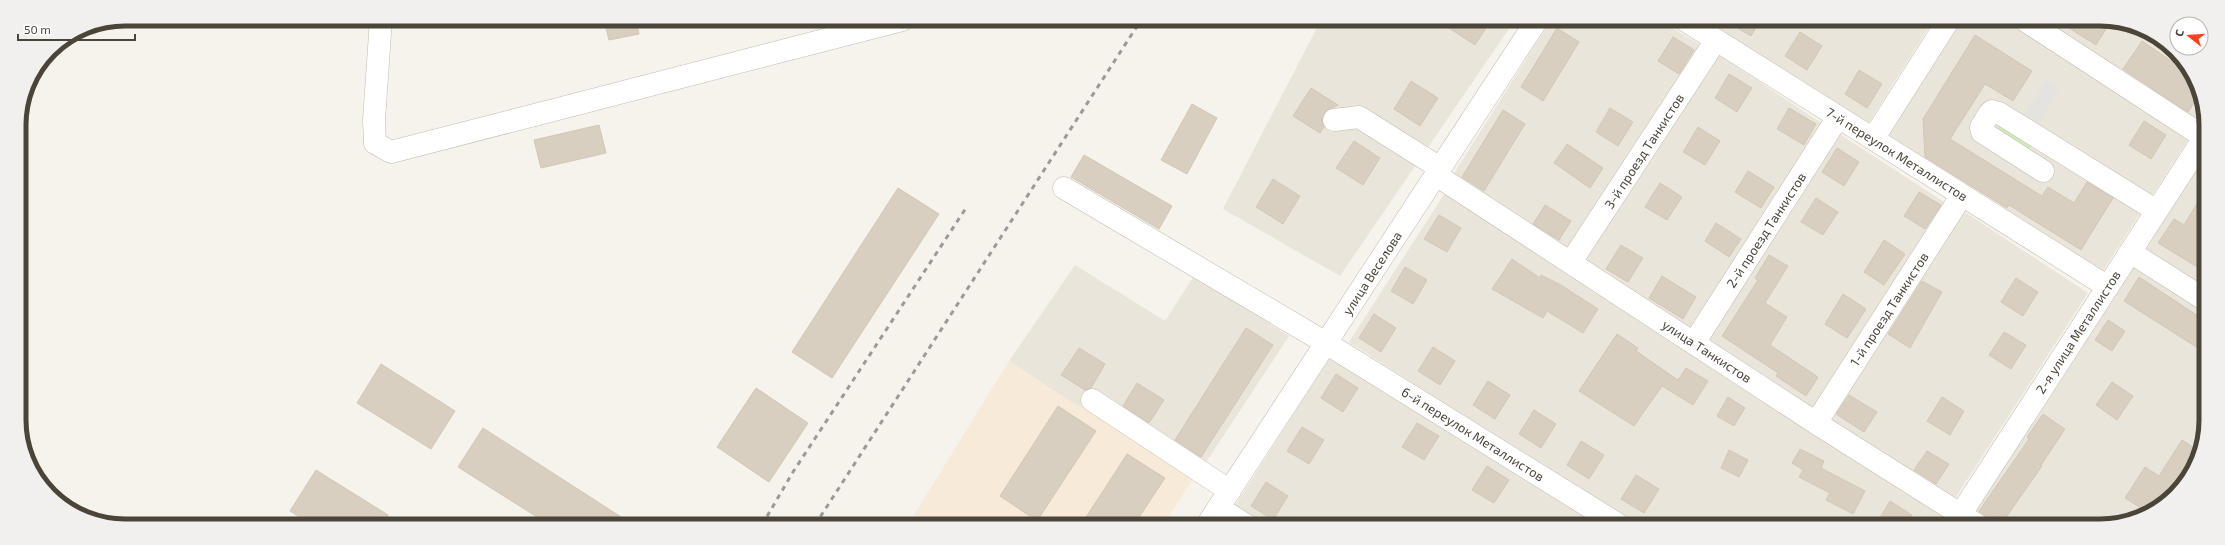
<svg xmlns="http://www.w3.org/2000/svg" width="2225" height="545" font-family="'Exo 2',sans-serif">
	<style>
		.residential { fill: #eae5da }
		.commercial { fill: #f7ead8 }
		.green { fill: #d2eab5 }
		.parking { fill: #e5e3e0 }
		.building { fill: #d8cfc1; stroke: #d3c7b4 }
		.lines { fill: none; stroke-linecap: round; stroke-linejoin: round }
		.minor-casing { stroke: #c2bbae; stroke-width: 23 }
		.minor { stroke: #fff; stroke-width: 22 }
		.rail { stroke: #9a9a9a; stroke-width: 3; stroke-dasharray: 5 5; stroke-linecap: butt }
		.labels { text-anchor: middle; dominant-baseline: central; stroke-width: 3.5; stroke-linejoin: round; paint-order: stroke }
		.street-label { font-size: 13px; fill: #4b4439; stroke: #fff }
		.rim { fill: none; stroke: #4b4439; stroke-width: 5 }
	</style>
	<rect width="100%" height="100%" fill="#f6f3ec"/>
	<!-- residential -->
	<path class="residential" d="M1321,20H1515L1340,276L1223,209Z
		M1551,20L1661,21L1700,45L1568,253L1451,178Z
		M1700,21H1933L1866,127Z
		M1956,21H2121L2175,50L2204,104V116L2098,278L1880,138Z
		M1719,55L1823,124L1687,332L1582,263Z
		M1838,133L1947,204L1813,410L1704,340Z
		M2204,154V291L2141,252Z
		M1445,193L1947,515L1940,526L1634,525L1349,342Z
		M1960,209L2088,293L1952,503L1823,420Z
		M2132,264L2204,311V441L2192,473L2170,500L2141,518L2107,526H1997L1974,511Z
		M1075,265L1165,321L1194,276L1289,336L1203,467L1090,392L1079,407L1009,361Z
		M1332,354L1601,525H1262L1234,507Z"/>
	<!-- commercial -->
	<path class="commercial" d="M1009,361L1079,407L1083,401L1195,476L1163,525H929L914,515Z"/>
	<!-- green -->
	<path class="green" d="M2001,122L2034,142L2027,154L1994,133Z"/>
	<!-- parking -->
	<path class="parking" d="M2046,80L2060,88L2036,128L2022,119Z"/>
	<!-- building -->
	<path class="building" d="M604,20H636L639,34L609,40Z
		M1437,20H1491L1475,45Z
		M1726,21H1760L1751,36Z
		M2058,21H2111L2096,45Z
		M1557,28L1579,42L1543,101L1521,87Z
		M1800,32L1822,46L1807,70L1785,56Z
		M1975,35L2032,71L2013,101L1985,84L1950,139L2042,196L2048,187L2074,203L2087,182L2113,198L2081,250L2009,205L2007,208L1925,157L1923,119Z
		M1673,37L1694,50L1679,74L1658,61Z
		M2142,41L2174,63L2178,56L2199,95L2188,112L2123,69Z
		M1859,70L1882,84L1867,108L1845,94Z
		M1729,74L1752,88L1737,112L1715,98Z
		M1411,81L1438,98L1420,126L1394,109Z
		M1311,88L1338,105L1327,110L1323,115L1322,121L1324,127L1320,133L1293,116Z
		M1192,104L1217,118L1187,174L1161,160Z
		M1610,108L1633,122L1618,146L1596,132Z
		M1789,108L1816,124L1804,145L1777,129Z
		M1503,110L1525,124L1484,191L1462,177Z
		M2144,121L2166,135L2151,159L2129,145Z
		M599,125L606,153L541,168L534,140Z
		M1698,127L1720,141L1705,165L1683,152Z
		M1354,141L1380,158L1363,185L1336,168Z
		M1567,144L1603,168L1590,188L1554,163Z
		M1837,148L1859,162L1844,186L1822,172Z
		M1084,155L1172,206L1159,229L1071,177Z
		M1748,171L1774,187L1761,208L1735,192Z
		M1273,179L1300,196L1283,224L1256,207Z
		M1660,183L1682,197L1667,220L1645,207Z
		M898,188L939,214L832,378L792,352Z
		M1919,192L1941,205L1925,229L1904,216Z
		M2204,192V271L2158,243L2174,219L2184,225Z
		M1816,198L1838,212L1823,235L1801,222Z
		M1545,205L1571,221L1559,240L1533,224Z
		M1439,215L1461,228L1447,252L1424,239Z
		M1716,223L1741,239L1729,257L1705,241Z
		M1884,240L1905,254L1884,285L1864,272Z
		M1621,245L1643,258L1628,282L1606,269Z
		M1769,255L1788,266L1765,303L1787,317L1770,345L1818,377L1806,396L1776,376L1778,373L1722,336L1758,280L1755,278Z
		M1512,259L1540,278L1541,275L1561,285L1598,309L1583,333L1547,311L1543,318L1492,289Z
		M1405,267L1427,280L1413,304L1391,291Z
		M1662,276L1696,297L1683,319L1649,298Z
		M2139,277L2204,320V352L2124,301Z
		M2016,278L2038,292L2023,316L2001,302Z
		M1922,281L1942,292L1910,348L1888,334Z
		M1843,294L1866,309L1847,338L1825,324Z
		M1374,314L1396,328L1381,352L1359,338Z
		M2108,320L2125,331L2112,351L2095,340Z
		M1246,328L1273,345L1201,457L1175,440Z
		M2004,332L2026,345L2011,369L1989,355Z
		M1617,334L1638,348L1636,351L1678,380L1686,368L1708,381L1693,405L1662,386L1634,426L1579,391Z
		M1433,347L1455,361L1440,385L1418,371Z
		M1079,348L1105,364L1091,388L1085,390L1061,375Z
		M381,364L455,411L431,449L357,403Z
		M1336,374L1358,388L1343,412L1321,398Z
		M1488,381L1510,395L1495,419L1473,405Z
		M2112,382L2133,396L2117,420L2096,405Z
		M1137,383L1164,400L1149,423L1123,406Z
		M756,388L808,423L769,482L717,447Z
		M1849,395L1877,412L1864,432L1836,414Z
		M1728,397L1745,408L1734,426L1717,416Z
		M1942,397L1964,411L1950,435L1927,421Z
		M1058,406L1096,431L1037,521L1000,496Z
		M1534,410L1556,424L1541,448L1519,434Z
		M2043,414L2065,429L2041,465L2042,466L2000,526L1979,511L2029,439L2027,437Z
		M1417,423L1439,436L1424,460L1402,447Z
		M1302,427L1324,440L1309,464L1287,451Z
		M483,428L632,524H548L458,467Z
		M2182,440L2200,452L2192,473L2184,468L2158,507L2149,513L2125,498L2145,467L2159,476Z
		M1581,441L1604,455L1589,479L1567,465Z
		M1800,449L1824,461L1821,468L1865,491L1853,514L1826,500L1830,493L1799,477L1803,470L1792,463Z
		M1729,450L1748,460L1739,477L1721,468Z
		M1927,451L1949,464L1936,484L1914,470Z
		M1127,454L1165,478L1134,525H1081Z
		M1487,466L1509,480L1494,503L1472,490Z
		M316,470L388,515L383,524H311L290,511Z
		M1636,475L1659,489L1644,513L1621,499Z
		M1266,482L1288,496L1273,520L1251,506Z
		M1890,501L1912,515L1905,526H1875Z"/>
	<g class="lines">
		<defs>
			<path id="minor" d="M381,19L374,120L375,143L391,152L902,20
				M1686,21L2108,287
				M2026,21L2204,137
				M1334,120L1359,117L1440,168
				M1873,139L1948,21
				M2043,171L1982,132L1981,127L1989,114L1992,111L1999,113L2157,211
				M1436,175L1816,423L1979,526
				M1064,188L1326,343L1619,525
				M2130,252L2204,299
				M1571,262L1716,40
				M1694,343L1838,117
				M1092,400L1230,491
				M1816,423L1962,195
				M1219,508L1246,525
				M1207,525L1537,20
				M1953,526L2204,138"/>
		</defs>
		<!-- minor casing -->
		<use href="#minor" class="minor-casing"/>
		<!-- minor -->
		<use href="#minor" class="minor"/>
		<!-- rail -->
		<path class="rail" d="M762,525L793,472L966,208
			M815,525L1141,20"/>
	</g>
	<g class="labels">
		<!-- street labels -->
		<g class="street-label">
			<text transform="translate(1644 151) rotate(-57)">3-й проезд Танкистов</text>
			<text transform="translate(1897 154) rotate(32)">7-й переулок Металлистов</text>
			<text transform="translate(1766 230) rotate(-57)">2-й проезд Танкистов</text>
			<text transform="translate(1372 273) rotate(-57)">улица Веселова</text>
			<text transform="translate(1889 309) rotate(-57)">1-й проезд Танкистов</text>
			<text transform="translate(2078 332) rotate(-57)">2-я улица Металлистов</text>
			<text transform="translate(1707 351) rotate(33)">улица Танкистов</text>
			<text transform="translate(1473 434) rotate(32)">6-й переулок Металлистов</text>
		</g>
	</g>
	<!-- crop -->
	<path d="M0 0H2225V545H0ZM125 26H2100A99 99 0 0 1 2199 125V420A99 99 0 0 1 2100 519H125A99 99 0 0 1 26 420V125A99 99 0 0 1 125 26Z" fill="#f1f0ef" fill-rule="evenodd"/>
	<path class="rim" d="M125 26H2100A99 99 0 0 1 2199 125V420A99 99 0 0 1 2100 519H125A99 99 0 0 1 26 420V125A99 99 0 0 1 125 26Z"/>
	<!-- north arrow -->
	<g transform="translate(2189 36) rotate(287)"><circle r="19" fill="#ffffff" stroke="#b7b4b0"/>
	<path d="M0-3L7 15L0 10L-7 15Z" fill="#fc3f1d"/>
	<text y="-6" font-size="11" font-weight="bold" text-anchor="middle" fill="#4b4439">С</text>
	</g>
	<!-- scale -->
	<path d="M18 34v6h117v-6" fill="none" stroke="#4b4439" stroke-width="2"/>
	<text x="24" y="34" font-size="12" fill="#4b4439" stroke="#ffffff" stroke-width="3" paint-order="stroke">50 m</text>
</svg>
